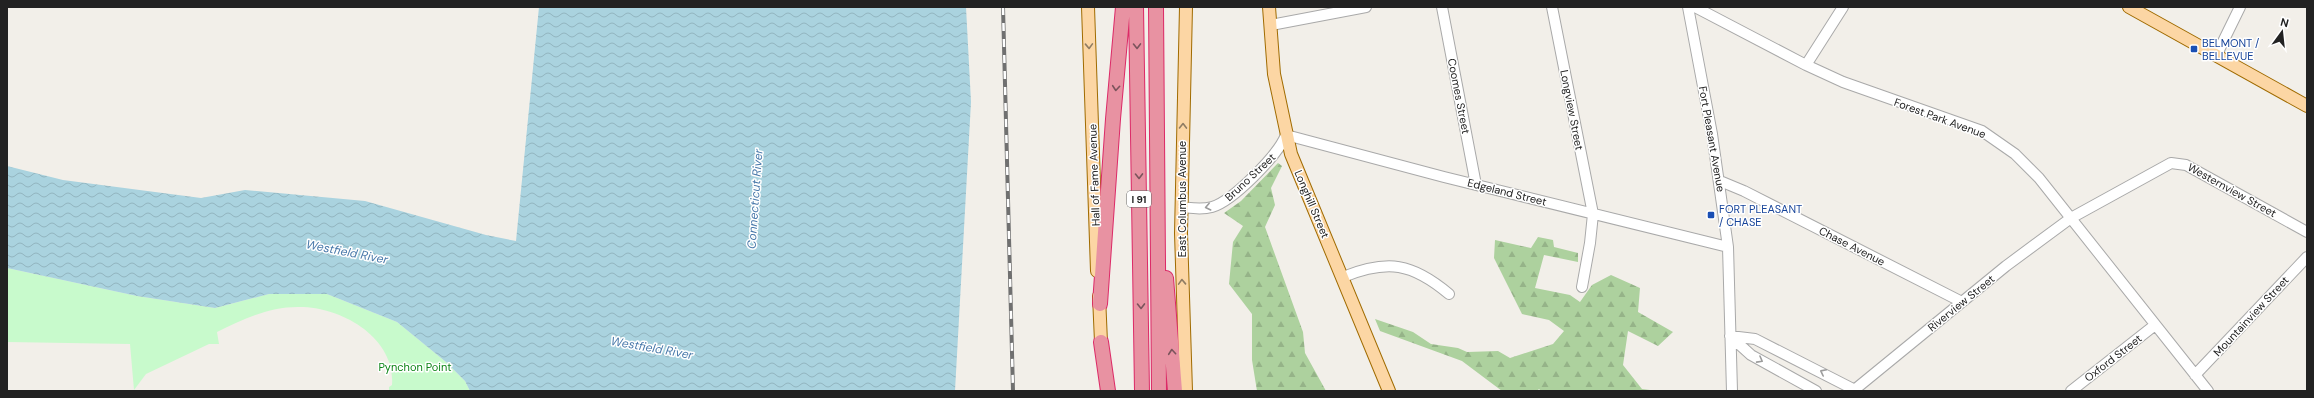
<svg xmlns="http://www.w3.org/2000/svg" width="2314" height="398" font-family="'DM Sans',sans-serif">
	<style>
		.forest { fill: url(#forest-firs) }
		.park { fill: #c8facc }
		.water { fill: url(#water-waves) }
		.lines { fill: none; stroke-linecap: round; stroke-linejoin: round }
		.minor-casing { stroke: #a9a9a9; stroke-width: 12 }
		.major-casing { stroke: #a06b00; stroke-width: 14 }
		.highway-casing { stroke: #dc2a67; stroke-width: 16 }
		.minor { stroke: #fff; stroke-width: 10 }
		.major { stroke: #fcd6a4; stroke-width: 12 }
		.highway { stroke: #e892a2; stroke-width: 14 }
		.rail-casing { stroke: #707070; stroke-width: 4 }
		.rail { stroke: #fff; stroke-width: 2.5; stroke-dasharray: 8; stroke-linecap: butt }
		.oneway { stroke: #8f7c63 }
		.oneway2 { stroke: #7b545c }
		.oneway3 { stroke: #9c9c9c }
		.transit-dot { fill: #1a4fb4; stroke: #fff; stroke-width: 1.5 }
		.labels { text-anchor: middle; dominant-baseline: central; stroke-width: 3; stroke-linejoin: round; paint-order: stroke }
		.shield { fill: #fff; stroke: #646464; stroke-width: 1 }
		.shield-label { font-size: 10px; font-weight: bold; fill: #222 }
		.transit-label { font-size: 11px; fill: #164399; stroke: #fff; text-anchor: start }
		.street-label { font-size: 11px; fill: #222; stroke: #fff }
		.park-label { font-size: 11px; fill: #0c8416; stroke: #fff }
		.water-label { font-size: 12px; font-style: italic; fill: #4a7aab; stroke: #fff }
	</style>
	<defs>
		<pattern id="forest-firs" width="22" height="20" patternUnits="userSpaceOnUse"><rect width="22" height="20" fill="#add19e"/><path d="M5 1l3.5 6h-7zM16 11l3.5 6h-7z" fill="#95b388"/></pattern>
		<pattern id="water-waves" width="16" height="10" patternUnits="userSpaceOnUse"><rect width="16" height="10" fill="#aad3df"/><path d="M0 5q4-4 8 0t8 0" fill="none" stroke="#92b5bf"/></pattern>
	</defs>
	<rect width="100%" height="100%" fill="#f2efe9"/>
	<!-- forest -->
	<path class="forest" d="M1278,163L1282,166L1271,188L1275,205L1265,227L1303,332L1305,353L1326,391H1257L1252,360V314L1229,284L1233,242L1243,226L1224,213L1241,201Z
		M1538,237L1553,240L1554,247L1578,253V262L1544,255L1535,288L1570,295L1580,302L1592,285L1611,275L1640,288L1638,312L1673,332L1658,346L1628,331L1623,365L1642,389L1658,391H1541L1539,389L1537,391H1502L1462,361L1380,331L1375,319L1413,332L1431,344L1458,348L1467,352L1498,351L1510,358L1553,344L1564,331L1549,320L1522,314L1494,258L1495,240L1531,248Z"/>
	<!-- park -->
	<path class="park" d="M7,268L137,296L215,308L269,294H327L397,322L446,362L465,381L470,391H389V387L392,385C396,337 340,306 298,307C269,307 243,319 217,332L219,344H209L146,374L134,390L130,344L7,342Z"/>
	<!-- water -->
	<path class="water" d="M539,7H966L971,102L955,391H470L465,381L446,362L397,322L327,294H269L215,308L137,296L7,268V166L63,180L201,198L245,190L365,201L486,235L516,241Z"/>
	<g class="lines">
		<defs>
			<path id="minor" d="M1442,7L1476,185
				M1552,7L1593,214L1590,243L1582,287
				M1688,7L1712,134L1728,247L1732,391
				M1695,7L1806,65L1843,82L1982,131L2015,154L2039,178L2208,391
				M1271,25L1366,7
				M2216,56L2240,7
				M1806,65L1843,7
				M1720,181L1744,191L1962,302
				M1181,207C1192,208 1201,210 1212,207C1233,201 1278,155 1286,135L1444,177L1728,247
				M1343,277C1388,259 1412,263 1449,294
				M1730,336L1755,339L1857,391
				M1730,336L1751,355L1816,391
				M2195,375L2307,257
				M1853,391L2006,266L2071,218L2171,163L2186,165L2307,232
				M2071,391L2155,325"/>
			<path id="major" d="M1088,7L1097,271
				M1269,7L1274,74L1291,154L1389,391
				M2129,7L2307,106
				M1099,296L1101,342
				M1186,391L1181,233L1186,7"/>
			<path id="highway" d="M1136,7L1142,391
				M1156,7L1159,391
				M1166,278L1175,391
				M1100,304L1113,119L1123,7
				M1101,342L1108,391"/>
		</defs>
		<!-- minor casing -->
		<use href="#minor" class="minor-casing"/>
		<!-- major casing -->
		<use href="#major" class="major-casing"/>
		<!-- highway casing -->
		<use href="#highway" class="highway-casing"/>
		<!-- minor -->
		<use href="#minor" class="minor"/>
		<!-- major -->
		<use href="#major" class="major"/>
		<!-- highway -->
		<use href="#highway" class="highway"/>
		<defs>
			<path id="rail" d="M1003,7L1013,391"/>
		</defs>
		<!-- rail casing -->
		<use href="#rail" class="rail-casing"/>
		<!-- rail -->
		<use href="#rail" class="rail"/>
	</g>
	<!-- one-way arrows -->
	<defs><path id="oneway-chevron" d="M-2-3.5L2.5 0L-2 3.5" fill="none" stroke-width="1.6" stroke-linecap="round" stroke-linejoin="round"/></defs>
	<g class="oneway">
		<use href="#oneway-chevron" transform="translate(1089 46) rotate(88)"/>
		<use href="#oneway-chevron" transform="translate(1183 126) rotate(-89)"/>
		<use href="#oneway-chevron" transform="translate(1182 282) rotate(-92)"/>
	</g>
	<g class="oneway2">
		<use href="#oneway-chevron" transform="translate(1137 46) rotate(89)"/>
		<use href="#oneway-chevron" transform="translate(1116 88) rotate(95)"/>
		<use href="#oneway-chevron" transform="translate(1139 176) rotate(89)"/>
		<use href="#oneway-chevron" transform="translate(1141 306) rotate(89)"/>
		<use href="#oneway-chevron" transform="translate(1172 352) rotate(-95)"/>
	</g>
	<g class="oneway3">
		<use href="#oneway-chevron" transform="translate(1208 207) rotate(167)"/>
		<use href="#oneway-chevron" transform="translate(1760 360) rotate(29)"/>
		<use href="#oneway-chevron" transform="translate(1823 372) rotate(-153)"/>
	</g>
	<!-- markers -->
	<g class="transit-dot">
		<rect x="2190" y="45" width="8" height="8" rx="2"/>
		<rect x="1707" y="211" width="8" height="8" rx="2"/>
	</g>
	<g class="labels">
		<!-- shield labels -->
		<rect class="shield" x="1127" y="191" width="24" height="16" rx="3"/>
		<g class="shield-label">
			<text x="1139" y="199">I 91</text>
		</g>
		<!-- transit labels -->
		<g class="transit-label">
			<text x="2202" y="43">BELMONT /<tspan x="2202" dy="13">BELLEVUE</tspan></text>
			<text x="1719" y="209">FORT PLEASANT<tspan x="1719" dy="13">/ CHASE</tspan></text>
		</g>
		<!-- street labels -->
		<g class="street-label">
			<text transform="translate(1459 96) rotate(79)">Coomes Street</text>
			<text transform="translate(1572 110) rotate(79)">Longview Street</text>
			<text transform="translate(1940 118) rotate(20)">Forest Park Avenue</text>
			<text transform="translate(1712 139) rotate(80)">Fort Pleasant Avenue</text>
			<text transform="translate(1094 175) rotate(-92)">Hall of Fame Avenue</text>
			<text transform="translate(1250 177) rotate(-43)">Bruno Street</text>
			<text transform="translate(2232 190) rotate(29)">Westernview Street</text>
			<text transform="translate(1507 192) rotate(14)">Edgeland Street</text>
			<text transform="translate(1182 199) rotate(-90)">East Columbus Avenue</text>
			<text transform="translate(1312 204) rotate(67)">Longhill Street</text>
			<text transform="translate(1852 246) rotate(27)">Chase Avenue</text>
			<text transform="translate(1961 303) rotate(-39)">Riverview Street</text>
			<text transform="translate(2251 316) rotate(-47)">Mountainview Street</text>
			<text transform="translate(2113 358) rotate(-38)">Oxford Street</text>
		</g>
		<!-- park labels -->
		<g class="park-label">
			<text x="415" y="367">Pynchon Point</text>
		</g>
		<!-- water labels -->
		<g class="water-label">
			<text transform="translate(755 199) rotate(-86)">Connecticut River</text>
			<text transform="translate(347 252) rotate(11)">Westfield River</text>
			<text transform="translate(652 348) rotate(10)">Westfield River</text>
		</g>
	</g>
	<!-- border -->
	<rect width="2314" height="398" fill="none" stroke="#222222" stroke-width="16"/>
	<!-- north arrow -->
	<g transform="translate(2282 32) rotate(15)" stroke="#ffffff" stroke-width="3" paint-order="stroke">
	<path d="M0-3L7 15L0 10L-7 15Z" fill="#222222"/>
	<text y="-6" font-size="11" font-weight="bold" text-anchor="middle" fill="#222222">N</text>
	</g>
</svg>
